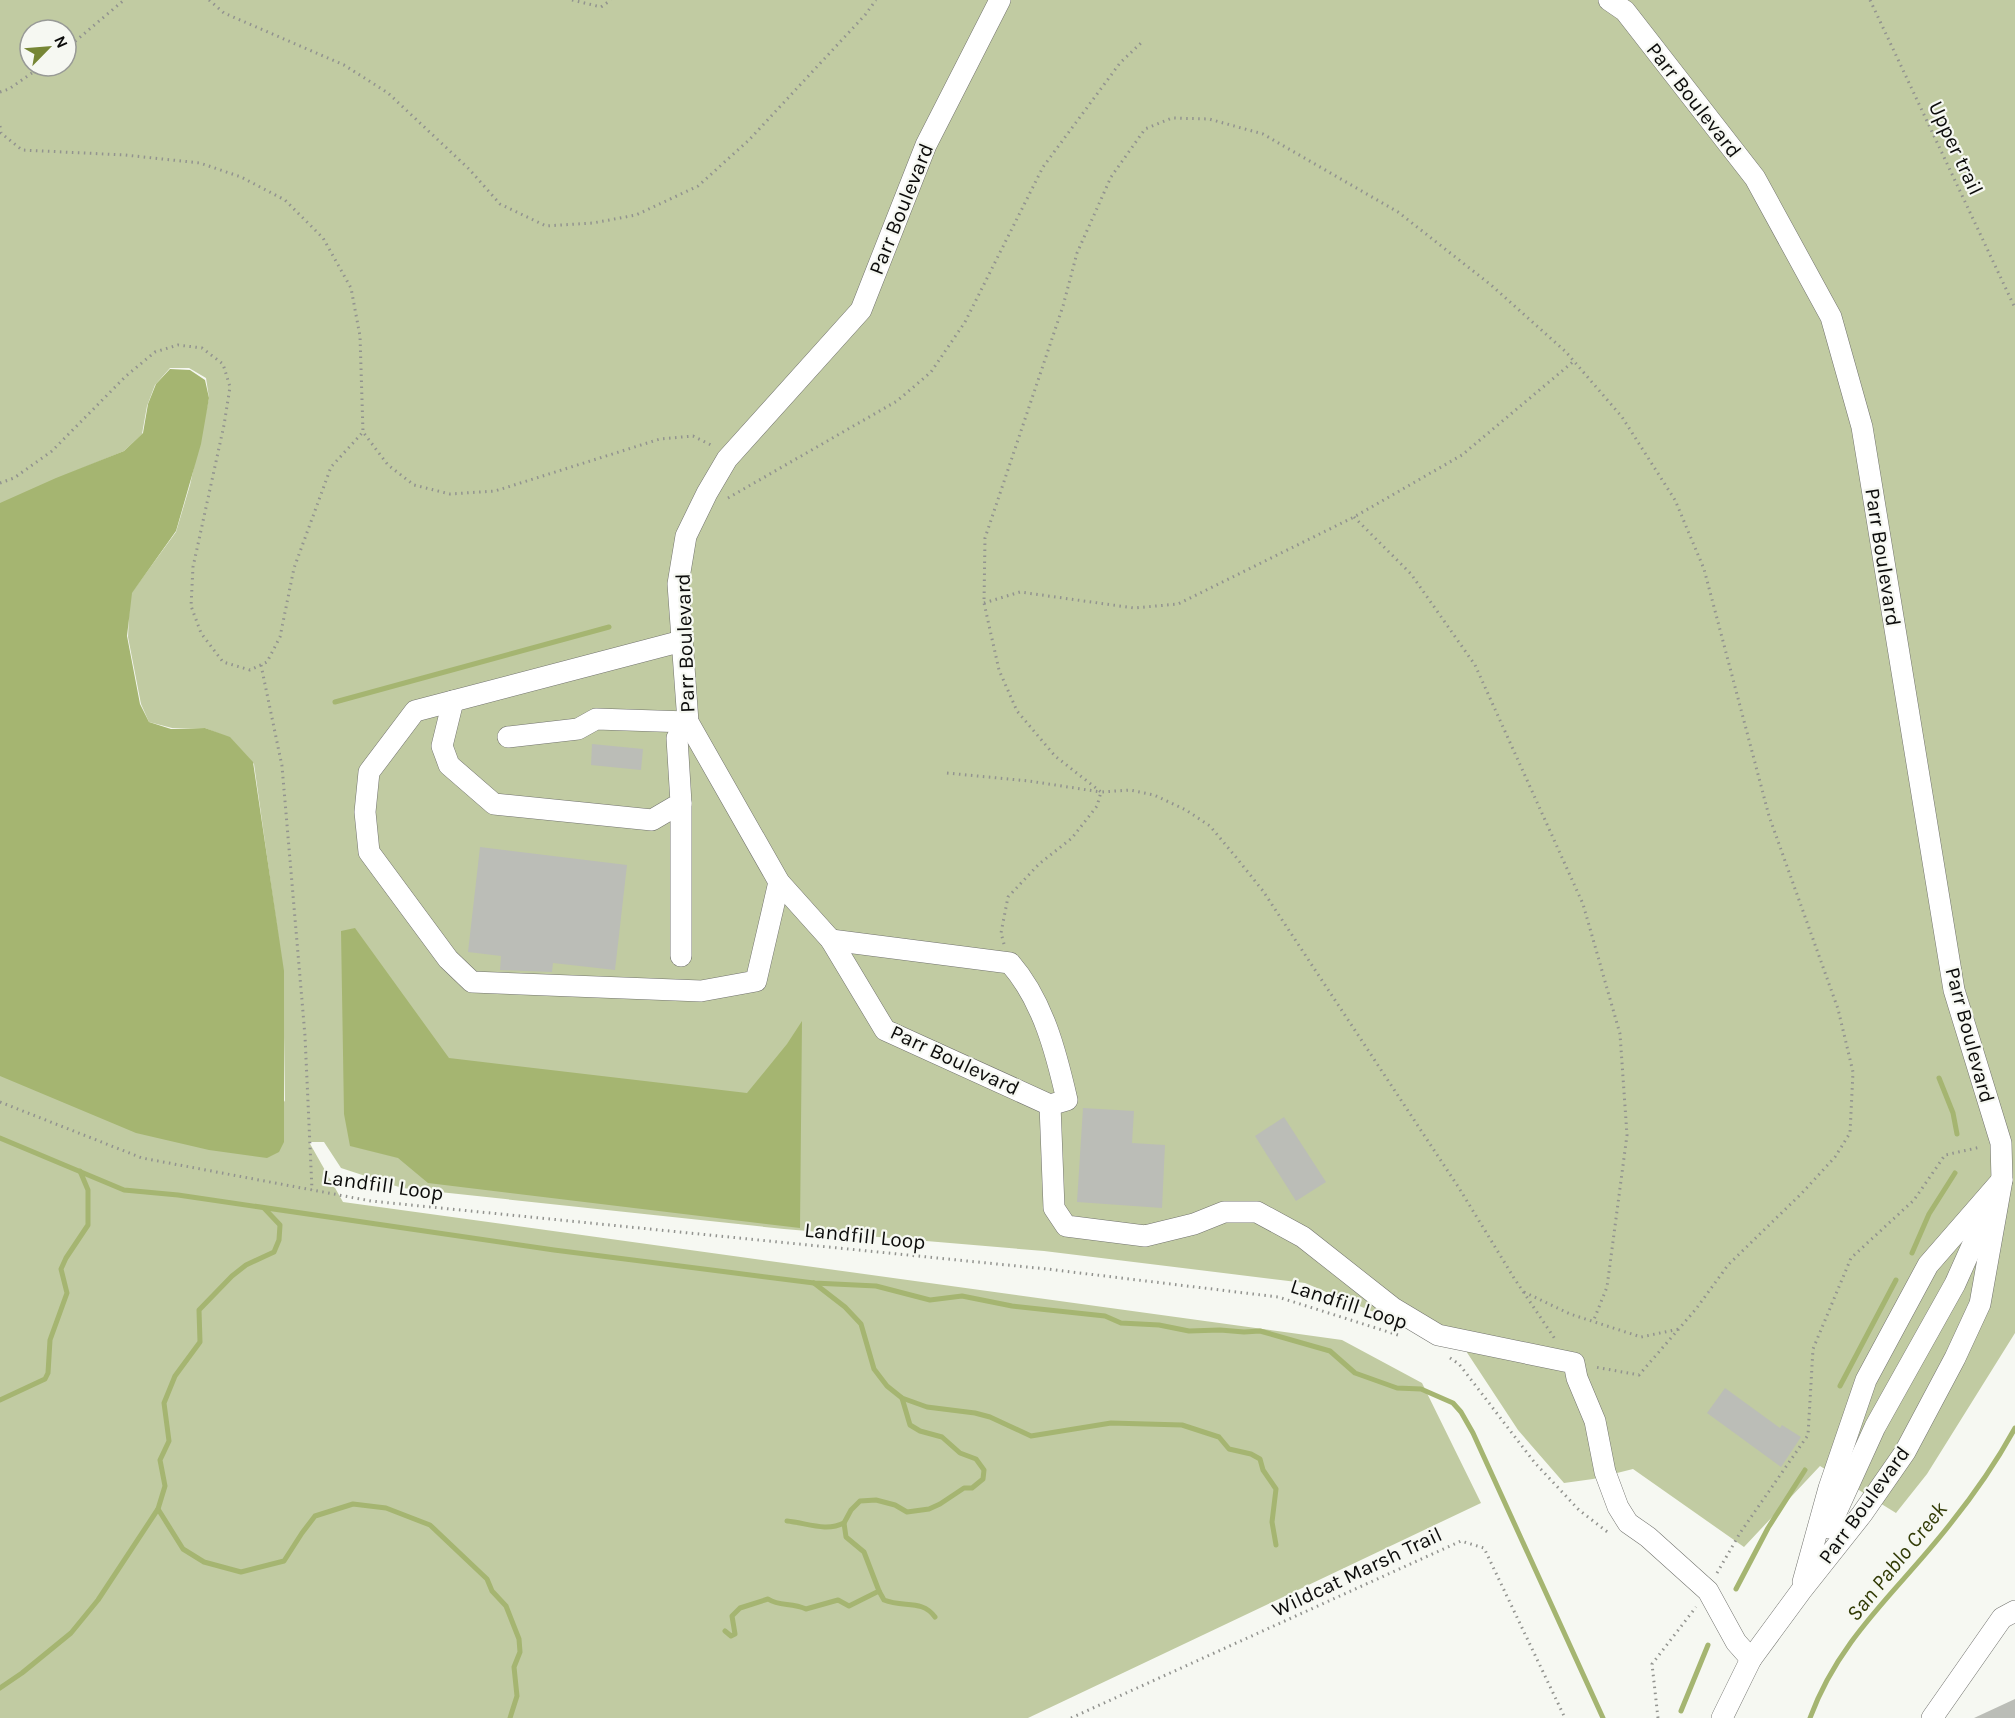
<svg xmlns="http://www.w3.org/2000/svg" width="2015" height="1718" font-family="Karla,sans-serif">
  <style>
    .green { fill: #c1cba2; fill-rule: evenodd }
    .water { fill: #a5b571 }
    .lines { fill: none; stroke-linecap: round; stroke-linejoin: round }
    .stream { stroke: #a5b571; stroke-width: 5 }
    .building { fill: #bbbdb7 }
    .minor-casing { stroke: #72736e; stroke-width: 22 }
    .path { stroke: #92938f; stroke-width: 3; stroke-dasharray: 1.5 4.5; stroke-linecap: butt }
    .minor { stroke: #fff; stroke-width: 21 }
    .labels { text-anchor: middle; stroke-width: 4.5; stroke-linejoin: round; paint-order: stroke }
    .street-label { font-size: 21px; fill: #0c0c0b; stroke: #f6f8f2 }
    .water-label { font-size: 22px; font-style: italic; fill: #333c07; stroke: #f6f8f2 }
  </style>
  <rect width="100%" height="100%" fill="#f6f8f2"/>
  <path class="green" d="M0 0H2015V1333L1927 1474 1896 1513 1820 1466 1744 1547 1633 1469 1593 1479 1564 1483 1518 1430 1466 1351 1305 1283 1044 1251 784 1229 402 1188 341 1168 324 1142H309L343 1202 1342 1340 1422 1383 1481 1503 1028 1718H0V635L285 1102 283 970 254 764 230 738 205 728H172L149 722 141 704 128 637 130 595 176 532 190 485 209 398 206 378 189 368H170L155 385 147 406 142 434 124 451 56 479 0 505ZM30 30H66V66H30Z"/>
  <g class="water">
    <polygon points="170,369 190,370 205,380 209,398 201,444 176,531 132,593 127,636 140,704 149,722 171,729 205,728 230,737 253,762 284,971 284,1142 279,1152 267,1158 209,1150 136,1133 0,1076 0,503 56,478 124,451 143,433 148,404 156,384"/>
    <polygon points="355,928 449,1058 747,1093 787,1044 802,1021 800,1228 428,1183 398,1158 350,1146 344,1114 341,931"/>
  </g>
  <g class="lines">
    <g class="stream">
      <polyline points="335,702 609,627"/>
      <polyline points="1939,1078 1953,1113 1957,1134"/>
      <polyline points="0,1138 124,1190 178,1195 554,1250 814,1283 876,1286 930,1300 962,1296 1012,1306 1105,1316 1121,1323 1159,1325 1189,1331 1220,1330 1244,1332 1260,1331 1330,1351 1355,1373 1397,1388 1421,1389 1453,1403 1461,1412 1473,1433 1603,1718"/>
      <polyline points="1912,1253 1929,1214 1955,1173"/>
      <polyline points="814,1283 845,1307 861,1324 874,1369 887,1386 902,1398 927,1407 975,1413 990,1417 1031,1436 1111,1423 1182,1425 1219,1437 1229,1449 1251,1454 1260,1459 1263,1470 1276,1489 1272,1522 1276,1545"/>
      <polyline points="1840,1386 1896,1280"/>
      <polyline points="0,1400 45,1379 48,1373 50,1340 67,1293 61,1269 66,1258 88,1225 88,1190 80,1171"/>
      <polyline points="158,1509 183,1549 204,1562 241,1572 284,1561 302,1533 315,1516 353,1504 386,1508 430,1525 487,1579 492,1591 506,1606 519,1639 520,1652 514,1667 517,1696 510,1718"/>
      <path d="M787 1521C807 1523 826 1532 844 1523"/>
      <polyline points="1736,1589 1768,1528 1805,1470"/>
      <path d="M879 1591 884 1600C904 1608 922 1599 935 1617"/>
      <path d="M725 1631 731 1636 735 1634 732 1616 740 1608 768 1599C780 1607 791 1602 806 1609L838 1600 849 1606 879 1591 864 1552 846 1537 844 1523 851 1510 860 1501 876 1500 895 1505 907 1512 929 1509 940 1504 964 1488H972L983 1479 984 1470 976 1459 960 1453 942 1437 920 1431 910 1425 902 1398"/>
      <polyline points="0,1688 22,1673 71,1633 98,1600 158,1509 165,1486 160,1460 169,1441 164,1403 175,1376 200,1342 199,1310 232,1276 246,1265 274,1252 279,1240 280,1225 264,1208"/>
      <polyline points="1681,1711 1708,1645"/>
      <path d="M1810 1718C1840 1636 1900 1589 1951 1523 1975 1493 1997 1461 2015 1428"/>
    </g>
  </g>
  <g class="building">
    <polygon points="592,744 643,749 641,770 591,765"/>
    <polygon points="480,847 627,865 615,970 553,963 552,972 500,970 501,956 468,952"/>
    <polygon points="1083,1108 1134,1111 1132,1143 1165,1145 1162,1208 1077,1202"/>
    <polygon points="1284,1117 1326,1182 1296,1201 1255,1136"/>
    <polygon points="1725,1388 1780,1428 1782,1425 1801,1437 1781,1467 1707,1413"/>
    <polygon points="2015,1699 2015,1718 1974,1718"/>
  </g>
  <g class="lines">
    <g class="minor-casing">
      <g id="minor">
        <polyline points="1000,0 926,145 861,310 727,459 707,493 686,536 678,584 688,722 779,882 831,940 885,1030 1050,1105"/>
        <polyline points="1609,0 1625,11 1755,178 1831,317 1862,427 1954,990 2001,1143 2002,1180 1980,1304 1955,1358 1905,1452 1862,1514 1801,1591 1751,1659 1722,1718"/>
        <polyline points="682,641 415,711 369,772 365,812 369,852 448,959 472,982 701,991 756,981 779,882"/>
        <polyline points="453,701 442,746 449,765 494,804 652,820 681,803 677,738 688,722"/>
        <polyline points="508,737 578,729 596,719 688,722"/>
        <path d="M831 940 1010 963C1043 1001 1056 1052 1067 1100L1050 1105"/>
        <polyline points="681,956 681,803"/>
        <polyline points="1050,1105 1054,1208 1066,1226 1145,1236 1194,1224 1224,1212 1257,1212 1303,1237 1393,1308 1438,1335 1574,1363 1577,1378 1595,1421 1605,1472 1618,1507 1628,1523 1648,1537 1708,1591 1736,1642 1751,1659"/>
        <polyline points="1829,1528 1875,1427 1955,1284 1989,1208"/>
        <polyline points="1803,1582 1829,1488 1866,1380 1928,1265 2002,1180"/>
        <polyline points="1932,1718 2002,1618 2015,1611"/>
      </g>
    </g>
    <g class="path">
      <polyline points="209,0 224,13 344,65 388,93 469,169 500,204 546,226 593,223 636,215 698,186 749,140 865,15 876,0"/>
      <polyline points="572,0 601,7 611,0"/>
      <polyline points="1870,0 2015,308"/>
      <polyline points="66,49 124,0"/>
      <polyline points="0,92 9,89 42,66"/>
      <polyline points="0,126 1,133 22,150 125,155 200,163 241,177 285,200 323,238 351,288 360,336 363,432 388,465 414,485 450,494 495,491 660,439 693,436 713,446"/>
      <polyline points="0,483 14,478 52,451 126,376 155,352 178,345 202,348 223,364 230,387 224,425 193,567 191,606 201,633 223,662 250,670 267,662 280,637 294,568 331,467 363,432"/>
      <polyline points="728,498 897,401 931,372 965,322 1043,167 1120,63 1143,41"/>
      <polyline points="1354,517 1411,574 1475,665 1583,904 1620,1034 1627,1135 1607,1287 1593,1322"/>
      <polyline points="984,603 1020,592 1134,608 1178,604 1354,517 1462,455 1574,361"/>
      <polyline points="261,665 282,766 305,1036 312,1190"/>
      <polyline points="947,773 1029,781 1101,792 1055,756 1017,711 999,670 984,603 985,538 1063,306 1077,253 1111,177 1145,129 1172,118 1209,119 1263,134 1398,212 1491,285 1566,352 1622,417 1675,500 1704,569 1769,816 1838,1009 1853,1072 1850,1133 1835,1157 1802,1193 1728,1265 1696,1309 1639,1375 1595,1367"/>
      <polyline points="1004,944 1001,933 1008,897 1039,864 1072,838 1097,806 1101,792 1130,790 1154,795 1186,810 1210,826 1235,856 1263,891 1459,1188 1514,1278 1555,1339"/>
      <polyline points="0,1102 142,1158 371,1201 1047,1269 1278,1297 1398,1335"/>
      <polyline points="1524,1292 1570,1314 1641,1337 1679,1329"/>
      <polyline points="1450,1358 1459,1364 1535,1463 1579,1510 1610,1534"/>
      <polyline points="1717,1573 1740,1533 1808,1435 1813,1349 1851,1258 1914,1200 1945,1155 1981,1147"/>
      <polyline points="1071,1718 1461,1541 1484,1548 1565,1718"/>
      <polyline points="1658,1718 1652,1664 1696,1607"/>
    </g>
    <use href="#minor" class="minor"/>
  </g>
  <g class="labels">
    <g class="street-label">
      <text transform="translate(1694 100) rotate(52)" y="7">Parr Boulevard</text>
      <text transform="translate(1956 148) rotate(65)" y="7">Upper trail</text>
      <text transform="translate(901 209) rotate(-68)" y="7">Parr Boulevard</text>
      <text transform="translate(1883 557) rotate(81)" y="7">Parr Boulevard</text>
      <text transform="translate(685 643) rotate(-92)" y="7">Parr Boulevard</text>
      <text transform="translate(1970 1035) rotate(75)" y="7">Parr Boulevard</text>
      <text transform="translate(955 1060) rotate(25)" y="7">Parr Boulevard</text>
      <text transform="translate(383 1185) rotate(8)" y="7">Landfill Loop</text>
      <text transform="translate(865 1236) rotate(6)" y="7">Landfill Loop</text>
      <text transform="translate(1349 1304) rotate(18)" y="7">Landfill Loop</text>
      <text transform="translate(1864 1505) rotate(-54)" y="7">Parr Boulevard</text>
      <text transform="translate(1357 1572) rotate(-25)" y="7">Wildcat Marsh Trail</text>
    </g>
    <g class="water-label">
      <text transform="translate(1896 1561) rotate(-51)" y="8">San Pablo Creek</text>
    </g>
  </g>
  <g transform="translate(48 48) rotate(65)"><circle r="28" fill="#f6f8f2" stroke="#989a96" stroke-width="1.5"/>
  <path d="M0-4.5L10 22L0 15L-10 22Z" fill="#768635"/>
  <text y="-9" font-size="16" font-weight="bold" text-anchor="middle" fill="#0c0c0b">N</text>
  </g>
</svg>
